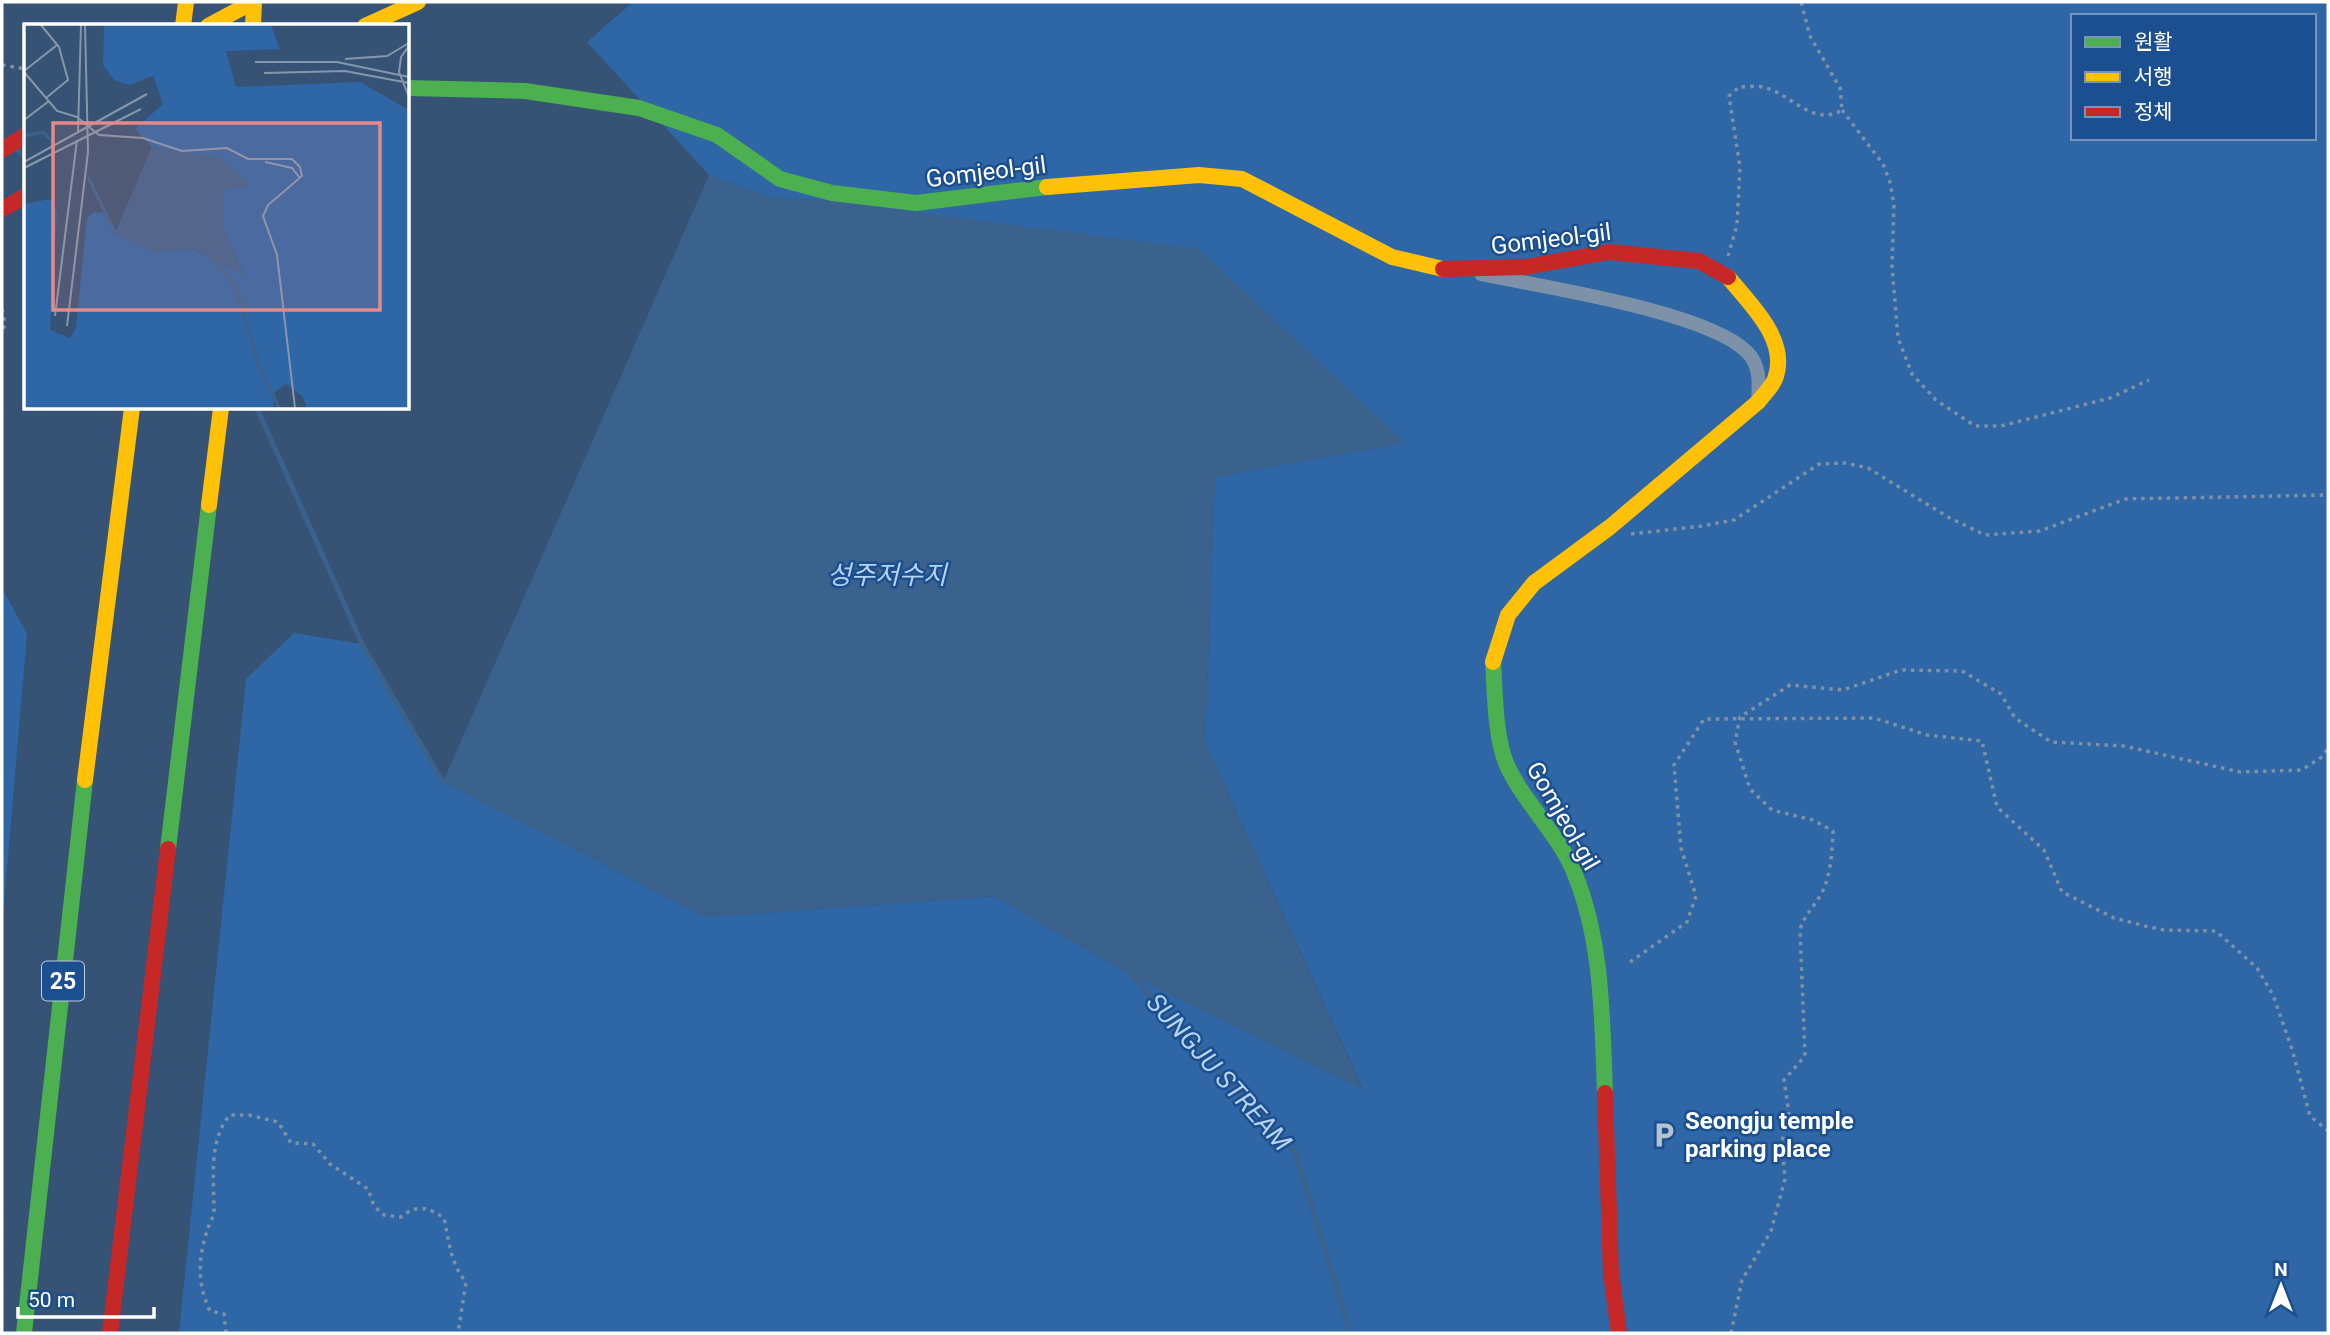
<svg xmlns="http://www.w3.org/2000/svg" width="2330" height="1335" font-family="Roboto,'Noto Sans KR',sans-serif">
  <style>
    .green { fill: #2f66a5; fill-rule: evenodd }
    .water { fill: #3b618d }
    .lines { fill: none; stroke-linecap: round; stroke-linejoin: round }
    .stream { stroke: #3b618d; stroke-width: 5 }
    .path { stroke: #7d92a8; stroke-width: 3.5; stroke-dasharray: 3.5 5; stroke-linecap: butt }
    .street { stroke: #7d92a8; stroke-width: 14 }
    .fast { stroke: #4caf50; stroke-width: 16 }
    .slow { stroke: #ffc107; stroke-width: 16 }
    .jam { stroke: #c62828; stroke-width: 16 }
    .slow-bridge { stroke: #ffc107; stroke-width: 16 }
    .labels { text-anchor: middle; stroke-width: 5; stroke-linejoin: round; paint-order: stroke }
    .shield { fill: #1b4f8f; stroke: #bbcadd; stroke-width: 2 }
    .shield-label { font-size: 23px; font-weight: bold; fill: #fff }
    .street-label { font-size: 24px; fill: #fff; stroke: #1b4f8f }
    .poi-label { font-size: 24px; font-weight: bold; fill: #fff; stroke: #1b4f8f; text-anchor: start }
    .water-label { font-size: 26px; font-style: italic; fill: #b5d3f5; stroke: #1b4f8f }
    .inset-river { fill: none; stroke: #3b618d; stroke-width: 3.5 }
    .inset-road { fill: none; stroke: #8697ac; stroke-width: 2 }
    .view { fill: #e88989; fill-opacity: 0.15; stroke: #e88989; stroke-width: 3.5 }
    .inset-edge { fill: none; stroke: #fff; stroke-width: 3.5 }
  </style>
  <rect width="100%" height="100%" fill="#365274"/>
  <g class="green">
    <path d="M633 2H2328V1333H179L246 679 294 633 362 644 443 782 706 917 994 896 1131 975 1363 1089 1205 743 1215 477 1404 443 831 201 769 197 709 175 587 42ZM2073 16H2314V138H2073Z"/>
    <polygon points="2,588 27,634 2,928"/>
  </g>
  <polygon class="water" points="709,175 769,197 831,201 1199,249 1405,443 1215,477 1205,743 1363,1090 1131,975 994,896 706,917 443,782"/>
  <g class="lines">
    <g class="stream">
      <polyline points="16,149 26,158"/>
      <polyline points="257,408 362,644 443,782"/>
      <polyline points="1131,975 1295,1152 1350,1333"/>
    </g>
    <g class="path">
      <polyline points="2,65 26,69"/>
      <polyline points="1842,110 1883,164 1890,182 1894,205 1892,266 1898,338 1912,374 1936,400 1975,426 2001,426 2110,398 2149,380"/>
      <path d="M1728 256 1737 225 1740 167 1729 96 1739 87C1747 87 1758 85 1766 88 1792 95 1813 127 1842 110L1840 88 1810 36 1801 2"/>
      <polyline points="2,309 5,325 2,331"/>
      <polyline points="1631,534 1702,526 1734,520 1819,464 1845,463 1868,468 1948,517 1985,535 2040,531 2125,499 2328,495"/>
      <polyline points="1630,962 1687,922 1696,896 1681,848 1674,765 1704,719 1874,718 1927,735 1982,741 1997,807 2044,850 2062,892 2114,918 2145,926 2164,930 2216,931 2257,968 2273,995 2292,1049 2310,1116 2328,1131"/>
      <path d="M226 1333 224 1314 210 1311C197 1284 198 1259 207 1231 209 1224 214 1217 214 1210 214 1180 208 1140 230 1115H249L278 1122 291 1143 313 1144 330 1164 368 1189 374 1206 384 1215 401 1217C417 1204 428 1207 444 1218 449 1241 450 1263 466 1282L458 1333"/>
      <path d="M1731 1333 1742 1280 1771 1231 1785 1179 1782 1141 1789 1114 1784 1080 1805 1056 1800 929C1805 915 1812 909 1820 896 1831 878 1832 852 1833 831L1813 820 1772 810 1750 789 1735 742 1740 717 1790 685 1843 690 1901 670 1962 671 2001 694 2015 718 2051 742 2124 746 2240 772 2302 770 2323 756 2328 748"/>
    </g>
    <path class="street" d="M1481 274C1541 287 1706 311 1747 352 1761 366 1759 384 1758 402"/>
    <g class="fast">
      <polyline points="408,88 525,91 639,108 717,135 780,179 832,193 916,203 1047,187"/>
      <path d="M1493 662C1495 692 1495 736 1506 763 1523 802 1558 833 1574 872 1603 942 1602 1019 1605 1093"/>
      <polyline points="168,849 209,505"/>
      <polyline points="24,1333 85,780"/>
    </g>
    <g class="slow">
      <polyline points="183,26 186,2"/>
      <polyline points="253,26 254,2"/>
      <polyline points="365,26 418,2"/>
      <polyline points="1047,187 1199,175 1242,179 1392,257 1443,269"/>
      <polyline points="209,505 221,408"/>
      <path d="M1493 662 1508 615 1534 583 1610 527 1758 402C1763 395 1772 387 1775 379 1790 340 1749 303 1728 277"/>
      <polyline points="85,780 132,408"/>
    </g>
    <g class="jam">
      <polyline points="2,150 26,135"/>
      <polyline points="2,209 26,196"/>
      <polyline points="1443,269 1526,267 1609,252 1699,261 1728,277"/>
      <polyline points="1605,1093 1611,1273 1619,1333"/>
      <polyline points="110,1333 168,849"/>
    </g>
    <polyline class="slow-bridge" points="208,26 253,2"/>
  </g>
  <defs>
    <g id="parking-bare" transform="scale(2.1)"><path d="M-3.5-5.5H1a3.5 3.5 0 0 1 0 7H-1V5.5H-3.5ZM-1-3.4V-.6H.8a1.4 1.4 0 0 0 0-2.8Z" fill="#b9c2ce" stroke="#1b4f8f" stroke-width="2.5" paint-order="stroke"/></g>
  </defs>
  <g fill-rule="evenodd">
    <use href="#parking-bare" x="1664" y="1135"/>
  </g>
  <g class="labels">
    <rect class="shield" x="42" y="961.5" width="42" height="39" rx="5"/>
    <g class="shield-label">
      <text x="63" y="989">25</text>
    </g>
    <g class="street-label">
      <text transform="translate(986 172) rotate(-7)" y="8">Gomjeol-gil</text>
      <text transform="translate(1551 239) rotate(-7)" y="8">Gomjeol-gil</text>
      <text transform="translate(1563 816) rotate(60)" y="8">Gomjeol-gil</text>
    </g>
    <g class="poi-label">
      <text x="1685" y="1129">Seongju temple<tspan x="1685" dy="28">parking place</tspan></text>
    </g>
    <g class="water-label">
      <text x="887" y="584">성주저수지</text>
      <text transform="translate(1219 1072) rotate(48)" y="9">SUNGJU STREAM</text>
    </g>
  </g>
  <g transform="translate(24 24)">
    <rect width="385" height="385" fill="#365274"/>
    <path d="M80 1H247L256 25 202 27 212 63 336 58 385 86V384H283L278 372 262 360 251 368 249 384H0V180L26 175 33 188 26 306 46 314 52 304 63 194 70 188 80 189 91 209 128 227 168 225 220 251 198 203 199 166 225 161 128 123 111 105 139 80 129 52 105 61 90 56 79 41Z" fill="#2f66a5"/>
    <path d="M128 123 197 134 226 161 199 166 198 203 220 252 169 225 128 228 91 209Z" fill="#3b618d"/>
    <path class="inset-river" d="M0 112 19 108 29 118M64 153 91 209M188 236 211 261 235 343 255 384"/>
    <path class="inset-road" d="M17 1 35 23 44 56 22 74M385 22 377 33 375 48 385 73M321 35 363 32 385 19M231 38H313L385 53M0 47 33 21M0 48 33 87 53 93 75 111 119 114 158 127 203 124 224 135H268L276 143 278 152 244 181 239 192 253 231 271 384M240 49 321 47 385 59M0 96 25 77M54 107 57 1M0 138 123 70M241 138 268 144 276 154M0 144 117 85M31 292 53 116M43 302 64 128 61 1"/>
    <path class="view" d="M29 99H356V286H29Z"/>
    <rect width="385" height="385" class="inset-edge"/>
  </g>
  <rect width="2330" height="1335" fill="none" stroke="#ffffff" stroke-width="7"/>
  <rect x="2071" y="14" width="245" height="126" fill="#1b4f8f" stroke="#7695bc" stroke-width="2"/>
  <rect x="2085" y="37" width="35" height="10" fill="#4caf50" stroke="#7695bc" stroke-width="2"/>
  <text x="2134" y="49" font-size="21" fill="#ffffff">원활</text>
  <rect x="2085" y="72" width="35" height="10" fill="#ffc107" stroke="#7695bc" stroke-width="2"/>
  <text x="2134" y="84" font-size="21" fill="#ffffff">서행</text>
  <rect x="2085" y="107" width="35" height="10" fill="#c62828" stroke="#7695bc" stroke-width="2"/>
  <text x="2134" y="119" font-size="21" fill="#ffffff">정체</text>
  <g transform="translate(2281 1286)" stroke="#1b4f8f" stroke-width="5" paint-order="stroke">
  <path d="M0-5L12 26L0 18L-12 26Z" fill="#ffffff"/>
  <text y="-10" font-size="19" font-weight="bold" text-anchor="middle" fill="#ffffff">N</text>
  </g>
  <path d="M18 1307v10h136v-10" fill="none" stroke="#ffffff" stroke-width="3.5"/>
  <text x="28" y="1307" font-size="21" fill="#ffffff" stroke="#1b4f8f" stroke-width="5" paint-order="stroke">50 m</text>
</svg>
